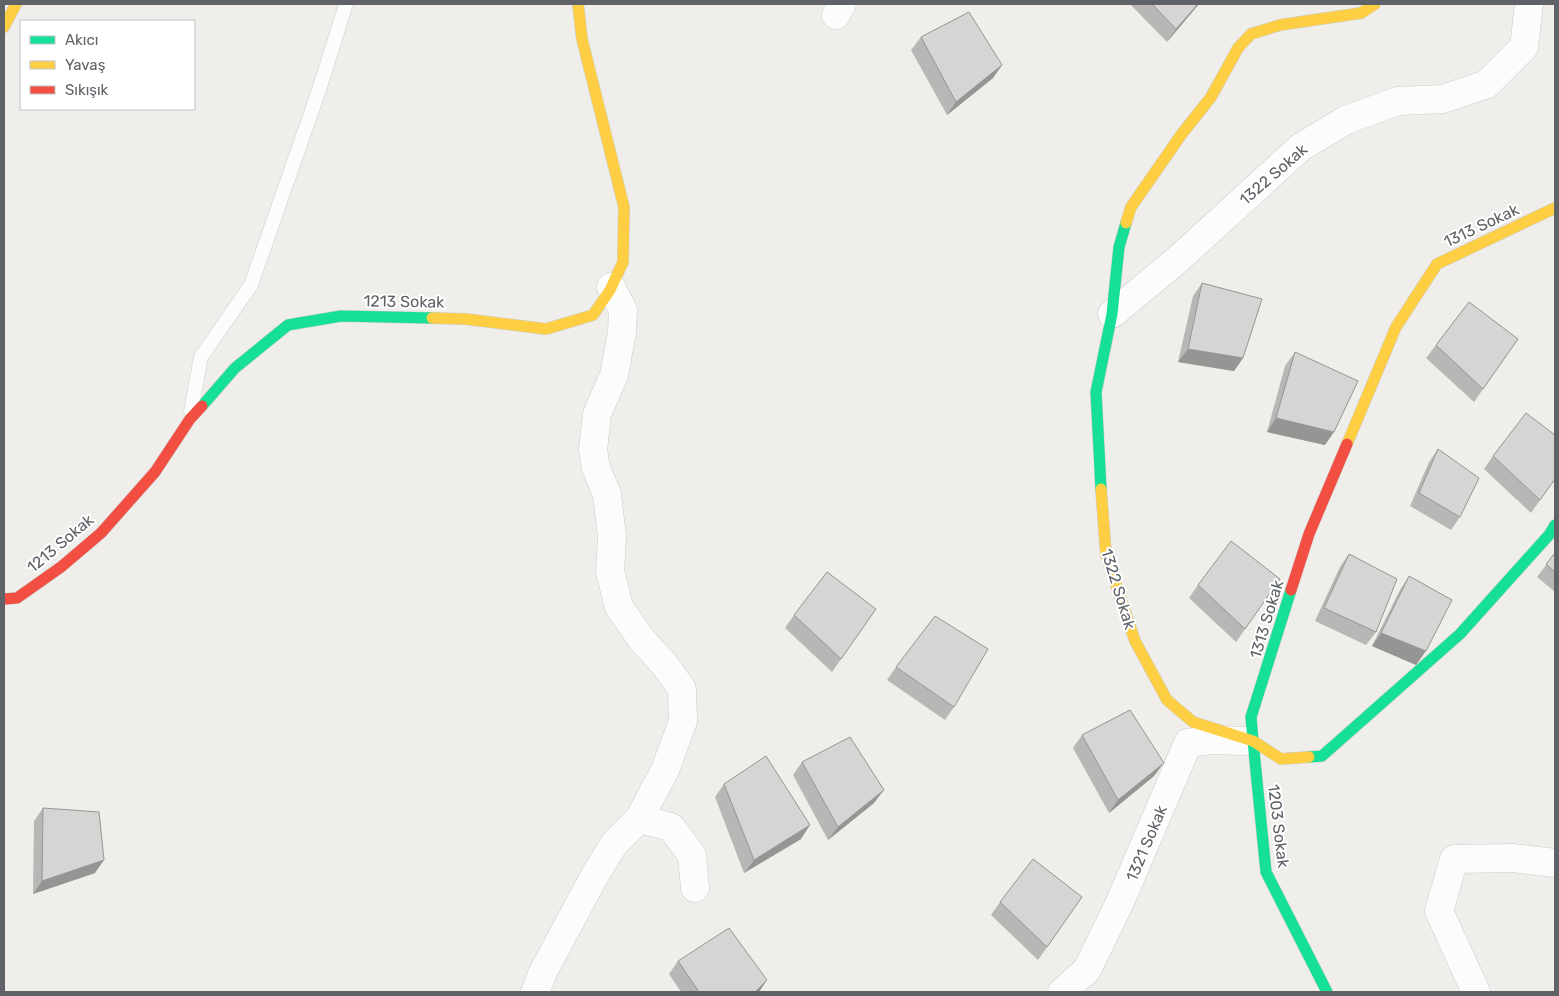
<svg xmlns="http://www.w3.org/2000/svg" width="1559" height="996" font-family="Rubik,sans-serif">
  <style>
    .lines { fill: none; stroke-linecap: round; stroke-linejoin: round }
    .lane-casing { stroke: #cbcccc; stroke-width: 15 }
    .street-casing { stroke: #cbcccc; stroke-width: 29 }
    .fast-casing { stroke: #cacacb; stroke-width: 12 }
    .slow-casing { stroke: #cacacb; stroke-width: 12 }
    .jam-casing { stroke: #cacacb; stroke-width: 12 }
    .lane { stroke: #fdfcfc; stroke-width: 14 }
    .street { stroke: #fdfcfc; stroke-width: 28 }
    .fast { stroke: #16e098; stroke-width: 11 }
    .slow { stroke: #ffcf43; stroke-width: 11 }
    .jam { stroke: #f24e42; stroke-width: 11 }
    .wall { fill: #b8b7b5 }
    .shaded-wall { fill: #969594 }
    .building { fill: #d6d5d3; stroke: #969594 }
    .labels { text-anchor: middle; stroke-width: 4; stroke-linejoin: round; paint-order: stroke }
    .street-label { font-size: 16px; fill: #5f6368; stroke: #fff }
  </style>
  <rect width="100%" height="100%" fill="#efeeea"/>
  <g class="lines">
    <g class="lane-casing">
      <polyline id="lane" points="191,411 201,357 251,285 319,90 346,4"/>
    </g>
    <g class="street-casing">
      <g id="street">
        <polyline points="836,15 842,4"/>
        <polyline points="611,287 623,310 622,332 614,375 597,414 593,450 596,468 607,494 612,537 610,571 619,607 642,640 664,664 682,689 683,721 665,770 639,819"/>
        <polyline points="1112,314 1176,261 1301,147 1346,120 1398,101 1443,99 1487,84 1524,47 1529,4"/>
        <polyline points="535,992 543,972 595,875 614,844 639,819 671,827 692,855 695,888"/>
        <polyline points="1062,992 1087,970 1120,902 1188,743 1211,740 1244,741"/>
        <polyline points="1476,992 1439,911 1454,859 1513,858 1555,863"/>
      </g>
    </g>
    <g class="fast-casing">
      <g id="fast">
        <polyline points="202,406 235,368 288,325 341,316 432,318"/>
        <polyline points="1101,489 1096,392 1112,314 1119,247 1126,223"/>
        <polyline points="1291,590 1251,717 1253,741 1266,872 1327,992"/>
        <polyline points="1309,757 1322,756 1460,634 1549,535 1555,525"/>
      </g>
    </g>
    <g class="slow-casing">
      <g id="slow">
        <polyline points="4,27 16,4"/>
        <polyline points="1126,223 1131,207 1181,135 1211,97 1238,48 1251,34 1280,25 1361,13 1375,4"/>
        <polyline points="432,318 465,319 546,329 593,315 610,290 623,262 624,207 582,39 578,4"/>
        <polyline points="1347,444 1396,327 1437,264 1555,208"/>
        <polyline points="1101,489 1106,555 1135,641 1167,700 1193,722 1253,741 1281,759 1309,757"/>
      </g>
    </g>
    <g class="jam-casing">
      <g id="jam">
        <polyline points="1291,590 1309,534 1347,444"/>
        <polyline points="4,599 17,598 61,567 101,533 155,472 190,419 202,406"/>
      </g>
    </g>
    <use href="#lane" class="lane"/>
    <use href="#street" class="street"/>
    <use href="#fast" class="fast"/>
    <use href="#slow" class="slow"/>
    <use href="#jam" class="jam"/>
  </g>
  <g class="wall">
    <polygon points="1130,4 1199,4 1167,42"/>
    <polygon points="921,37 1002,65 993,78 947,115 911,50"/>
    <polygon points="1202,283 1243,358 1234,371 1178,362 1193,296"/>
    <polygon points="1518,339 1474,402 1426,358 1436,345"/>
    <polygon points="1295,352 1325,445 1267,432 1285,366"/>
    <polygon points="1438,449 1460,517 1451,530 1410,506 1429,462"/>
    <polygon points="1493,456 1555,479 1531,513 1484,469"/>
    <polygon points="1555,553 1555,592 1537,577"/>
    <polygon points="1349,554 1376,632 1366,645 1315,621 1340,567"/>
    <polygon points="1409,576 1416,665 1372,646 1400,590"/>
    <polygon points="1280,579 1236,642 1189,598 1198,585"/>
    <polygon points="876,609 832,672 785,628 794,615"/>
    <polygon points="896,667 954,707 945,720 887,680"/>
    <polygon points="1082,735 1154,776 1109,813 1073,748"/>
    <polygon points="802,762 874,803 828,840 793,775"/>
    <polygon points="724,784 801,839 744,873 715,797"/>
    <polygon points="43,808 95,873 33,894 34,821"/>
    <polygon points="1082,897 1038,960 991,915 1000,902"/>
    <polygon points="678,961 759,992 681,992 669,974"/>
  </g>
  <g class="shaded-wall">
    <polygon points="1198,4 1199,4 1167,42 1176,29"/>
    <polygon points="1002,65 993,78 947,115 956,102"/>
    <polygon points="1188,349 1243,358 1234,371 1178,362"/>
    <polygon points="1276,418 1334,432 1325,445 1267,432"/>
    <polygon points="1381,633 1426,651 1416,665 1372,646"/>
    <polygon points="1164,763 1154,776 1109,813 1118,800"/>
    <polygon points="884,790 874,803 828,840 838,827"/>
    <polygon points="810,825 801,839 744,873 754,860"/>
    <polygon points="104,860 95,873 33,894 42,881"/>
    <polygon points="767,980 759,992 755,992"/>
  </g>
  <g class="building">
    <polygon points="1152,4 1198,4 1176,29"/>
    <polygon points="969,12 1002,65 956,102 921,37"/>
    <polygon points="1202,283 1262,299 1243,358 1188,349"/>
    <polygon points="1469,302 1518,339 1483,389 1436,345"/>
    <polygon points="1295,352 1358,381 1334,432 1276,418"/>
    <polygon points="1526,413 1555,435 1555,479 1540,500 1493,456"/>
    <polygon points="1438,449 1479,478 1460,517 1419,493"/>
    <polygon points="1231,541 1280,579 1245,629 1198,585"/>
    <polygon points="1555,553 1555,572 1546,564"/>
    <polygon points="1349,554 1397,579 1376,632 1324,608"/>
    <polygon points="827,572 876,609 841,659 794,615"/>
    <polygon points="1409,576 1452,600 1426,651 1381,633"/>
    <polygon points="935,616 988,649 954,707 896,667"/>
    <polygon points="1130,710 1164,763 1118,800 1082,735"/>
    <polygon points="850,737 884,790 838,827 802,762"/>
    <polygon points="766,756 810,825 754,860 724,784"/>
    <polygon points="43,808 99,812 104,860 42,881"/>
    <polygon points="1033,859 1082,897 1047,947 1000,902"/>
    <polygon points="729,928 767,980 755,992 699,992 678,961"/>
  </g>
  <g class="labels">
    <g class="street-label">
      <text transform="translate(1273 174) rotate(-41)" y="6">1322 Sokak</text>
      <text transform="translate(1481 225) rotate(-25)" y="6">1313 Sokak</text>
      <text transform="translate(404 301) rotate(1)" y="6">1213 Sokak</text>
      <text transform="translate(60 543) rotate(-40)" y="6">1213 Sokak</text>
      <text transform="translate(1119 589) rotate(73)" y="6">1322 Sokak</text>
      <text transform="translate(1266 619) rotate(-73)" y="6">1313 Sokak</text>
      <text transform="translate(1279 826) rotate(83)" y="6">1203 Sokak</text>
      <text transform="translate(1146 843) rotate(-67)" y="6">1321 Sokak</text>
    </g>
  </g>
  <rect width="1559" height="996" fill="none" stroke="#5f6368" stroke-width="10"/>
  <rect x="20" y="20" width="175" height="90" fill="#ffffff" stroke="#bfc1c3"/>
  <rect x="30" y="36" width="25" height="8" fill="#16e098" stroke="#bfc1c3"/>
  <text x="65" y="45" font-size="15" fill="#5f6368">Akıcı</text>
  <rect x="30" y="61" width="25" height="8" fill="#ffcf43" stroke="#bfc1c3"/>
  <text x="65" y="70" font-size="15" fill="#5f6368">Yavaş</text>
  <rect x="30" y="86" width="25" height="8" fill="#f24e42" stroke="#bfc1c3"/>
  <text x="65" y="95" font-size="15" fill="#5f6368">Sıkışık</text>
</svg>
